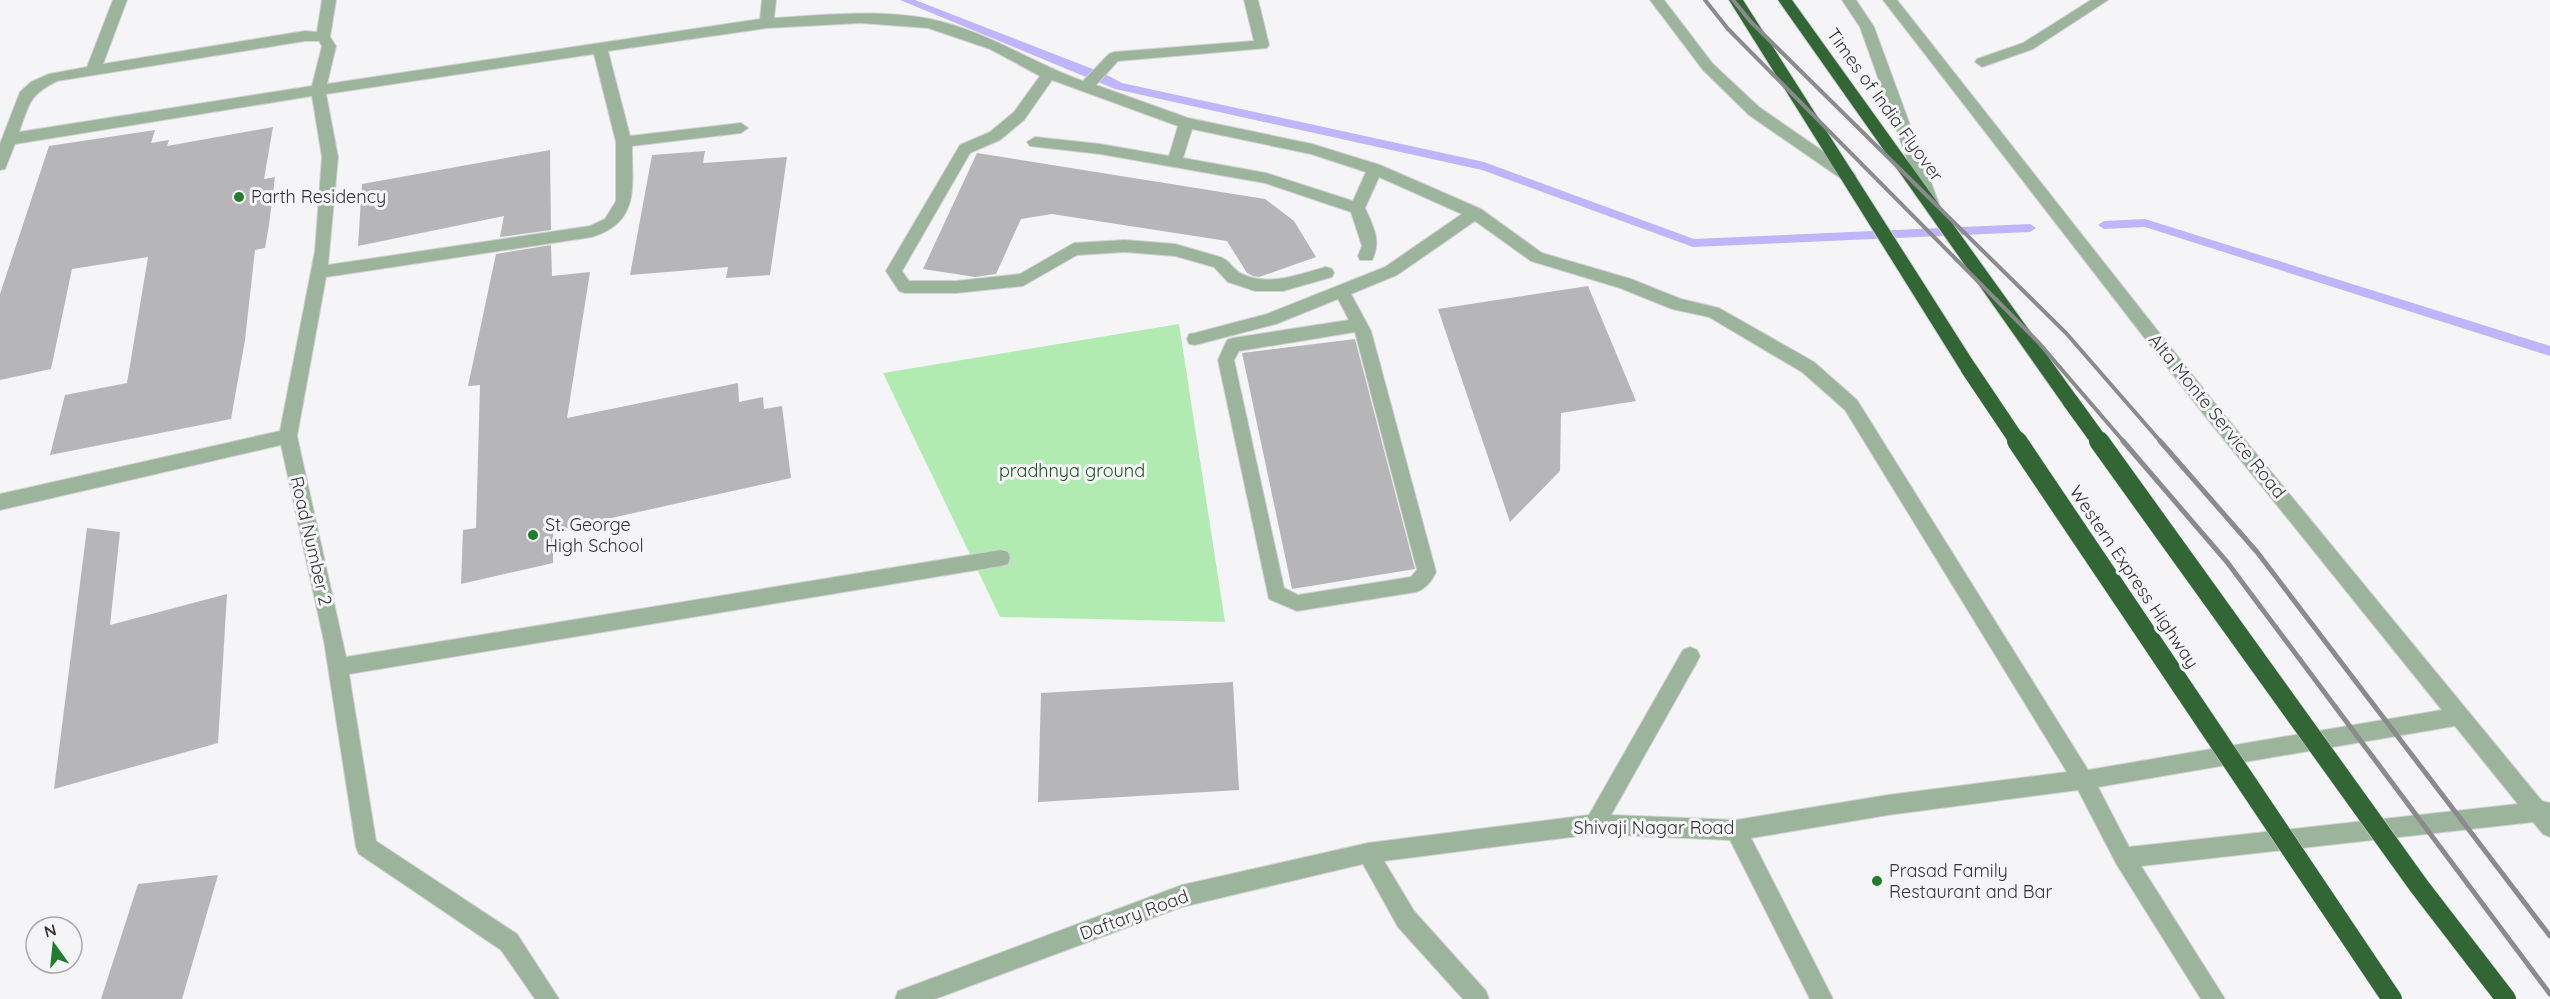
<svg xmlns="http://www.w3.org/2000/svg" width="2550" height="999" font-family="Quicksand,sans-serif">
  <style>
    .green { fill: #b2ebb2 }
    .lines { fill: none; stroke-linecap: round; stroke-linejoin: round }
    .stream { fill: #beb5fb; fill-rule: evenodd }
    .building { fill: #b6b6b9 }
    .minor-casing { stroke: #d2d2d5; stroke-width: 2 }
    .highway-casing { stroke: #d2d2d5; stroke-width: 2 }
    .minor { fill: #9bb49b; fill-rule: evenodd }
    .highway { fill: #326735; fill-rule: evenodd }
    .rail-far1 { stroke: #8b8b8d; stroke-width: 4 }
    .rail { stroke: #8b8b8d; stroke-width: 5 }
    .highway-bridge-far1-casing { stroke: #d2d2d5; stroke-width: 17; stroke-linecap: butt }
    .highway-bridge-casing { stroke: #d2d2d5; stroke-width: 21; stroke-linecap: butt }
    .highway-bridge-far1 { stroke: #326735; stroke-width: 16 }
    .highway-bridge { stroke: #326735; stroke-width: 20 }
    .poi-dot { fill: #217c2c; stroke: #f5f5f8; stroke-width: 2 }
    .labels { text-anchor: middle; stroke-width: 6; stroke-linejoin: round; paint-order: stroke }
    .street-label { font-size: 18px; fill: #343435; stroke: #f5f5f8 }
    .poi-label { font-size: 18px; fill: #343435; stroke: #f5f5f8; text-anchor: start }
    .park-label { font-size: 18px; fill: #1b5520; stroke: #f5f5f8 }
  </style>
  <rect width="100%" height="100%" fill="#f5f5f8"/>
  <polygon class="green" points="1179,324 1225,622 1000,617 883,373"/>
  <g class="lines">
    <g class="stream">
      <polygon points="900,0 915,0 1103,73 1122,83 1484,162 1694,239 2030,224 2036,228 2030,232 1693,247 1482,170 1115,89"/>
      <polygon points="2145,219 2550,346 2550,356 2145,227 2104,229 2098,225 2104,221"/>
    </g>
  </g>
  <g class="building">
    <polygon points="273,127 264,179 275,177 269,225 265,248 255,250 245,340 231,419 50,455 65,395 127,383 148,257 72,269 51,369 0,380 0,294 49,146 155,130 151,143 169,140 167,146"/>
    <polygon points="550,150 551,230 500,237 504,216 358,246 362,184"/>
    <polygon points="705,151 703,163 787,157 770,275 726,278 728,267 630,275 652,155"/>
    <polygon points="977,153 1265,199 1294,221 1316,257 1259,277 1253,276 1247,273 1227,241 1052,214 1021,219 996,274 975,277 923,269"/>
    <polygon points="551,245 552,276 590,272 567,418 738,383 739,402 763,397 764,409 782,406 791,478 553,531 553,563 461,584 463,530 476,528 480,385 468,386 496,254"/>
    <polygon points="1588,286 1636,401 1561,413 1560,471 1510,522 1438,309"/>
    <polygon points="1355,339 1415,569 1292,589 1242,353"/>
    <polygon points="87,528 120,532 110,625 227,594 218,743 54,789"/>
    <polygon points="1233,682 1239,790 1038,802 1041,693"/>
    <polygon points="218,875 182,999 101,999 138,884"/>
  </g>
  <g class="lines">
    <g class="minor-casing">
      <g id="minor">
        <path d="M113 0H127L103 64 305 31 317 32 322 0H336L330 37 336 46 327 84 760 19 762 0H776L774 18C824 15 882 9 930 19 985 30 1032 63 1083 81L1109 54 1114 52 1254 41 1244 0H1258L1269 45 1267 48 1118 61 1096 85 1188 118 1312 144 1380 165 1481 209 1542 253 1631 279 1681 299 1719 308 1814 362 1857 400 2088 770 2442 710 2205 416 1883 0H1897L2217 406 2542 801 2550 803V837L2543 834 2533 822 2141 866 2225 999H2201L2117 865 2078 790 1888 815 1751 838 1833 999H1810L1730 840 1595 834 1384 861 1414 911 1486 991 1489 999H1463L1398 927 1363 864 1182 907 935 999H895L898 991 906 988 1182 885 1368 843 1589 815 1683 650 1690 647 1697 650 1700 656 1697 662 1611 815 1736 820 1888 795 2067 772 1845 410 1802 372 1709 317 1672 309 1620 288 1531 261 1475 221 1397 275 1351 294 1371 331 1436 572C1432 581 1425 589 1416 592L1297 611 1269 599 1218 360 1227 340 1233 338 1349 320 1338 299 1276 324 1195 345 1189 344 1187 339 1189 334 1195 333 1267 314 1385 267 1462 214 1379 177 1365 208C1373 226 1382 241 1372 260H1360L1358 256 1362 246 1351 212 1265 183 1100 154 1030 146 1027 142 1035 137 1100 144 1169 156 1178 126 1052 80 1024 120 1000 140 970 153 902 271 909 281H956L1020 274 1074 243 1125 240 1175 244 1220 257C1230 260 1233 270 1242 274 1268 287 1300 274 1326 267L1332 269 1334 273 1332 277 1283 291H1255L1228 282 1214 267 1175 256 1125 252 1077 255 1023 286 956 293H905L899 291 886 271 960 145 990 132 1014 112 1040 76 990 49 928 28 861 23 767 28 608 51 630 136 741 123 748 128 741 133 632 146C632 188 640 222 592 237L326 277 297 436 346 657 1001 550 1008 552 1010 558 1008 564 1001 566 349 674 376 841 517 934 559 999H535L501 950 359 854 356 847 324 641 281 445 0 510V494L280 431 315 251 322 157 312 96 15 144 5 169 0 170V144L20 92 31 82 49 74 87 67ZM305 41H319L322 46 312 86 19 132C30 103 28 96 57 81ZM594 54 616 142V201L605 219 590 226 328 265 338 157 326 94ZM1192 129 1311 154 1366 172 1353 201 1266 173 1183 158ZM1355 332 1417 570 1411 577 1298 595 1284 588 1234 360 1239 351ZM2455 726 2518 804 2129 847 2098 787Z"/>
        <polygon points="1650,0 1664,0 1713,64 1759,107 1853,172 1856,176 1853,180 1843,180 1749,115 1703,70"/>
        <polygon points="1842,0 1856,0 1874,27 1939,204 1937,208 1925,208 1923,204 1860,27"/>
        <polygon points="2091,0 2108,0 2033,49 1982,67 1975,62 1977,59 2023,43"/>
      </g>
    </g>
    <g class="highway-casing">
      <g id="highway">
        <polygon points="1729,0 1743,0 1975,364 1977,369 1975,374 1969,376 1963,374"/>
        <polygon points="1778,0 1792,0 2077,397 2080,402 2077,407 2071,409 2065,407"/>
      </g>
    </g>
    <use href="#minor" class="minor"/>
    <use href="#highway" class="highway"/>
    <g class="rail-far1">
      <polyline points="1705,0 1728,29 2039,343 2124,442"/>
      <polyline points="1733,0 1751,22 2066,333 2161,442"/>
    </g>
    <g class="rail">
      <polyline points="2123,441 2227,562 2550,994"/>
      <polyline points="2160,441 2257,552 2550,936"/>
    </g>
    <g class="highway-bridge-far1-casing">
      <g id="highway-bridge-far1">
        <polyline points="1969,369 2018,442"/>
        <polyline points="2071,402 2100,442"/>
      </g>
    </g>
    <g class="highway-bridge-casing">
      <g id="highway-bridge">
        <polyline points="2017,441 2392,999"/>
        <polyline points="2099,441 2419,886 2506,999"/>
      </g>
    </g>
    <use href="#highway-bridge-far1" class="highway-bridge-far1"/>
    <use href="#highway-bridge" class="highway-bridge"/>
  </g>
  <g class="poi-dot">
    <circle cx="239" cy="197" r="6"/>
    <circle cx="533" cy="535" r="6"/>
    <circle cx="1877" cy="881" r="6"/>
  </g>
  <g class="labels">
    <g class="street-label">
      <text transform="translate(1885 105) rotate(54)" y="6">Times of India Flyover</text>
      <text transform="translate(2217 416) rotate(51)" y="6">Alta Monte Service Road</text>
      <text transform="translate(311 541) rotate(77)" y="6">Road Number 2</text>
      <text transform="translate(2134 577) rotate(56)" y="6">Western Express Highway</text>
      <text x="1654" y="834">Shivaji Nagar Road</text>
      <text transform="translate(1134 915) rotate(-20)" y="6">Daftary Road</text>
    </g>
    <g class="poi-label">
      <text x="251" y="203">Parth Residency</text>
      <text x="545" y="531">St. George<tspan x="545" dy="21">High School</tspan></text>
      <text x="1889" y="877">Prasad Family<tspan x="1889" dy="21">Restaurant and Bar</tspan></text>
    </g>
    <g class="park-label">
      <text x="1072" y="477">pradhnya ground</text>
    </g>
  </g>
  <g transform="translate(54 945) rotate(345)"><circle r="28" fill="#f5f5f8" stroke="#a8a8aa" stroke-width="1.5"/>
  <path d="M0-4.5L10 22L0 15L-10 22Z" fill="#217c2c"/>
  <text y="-9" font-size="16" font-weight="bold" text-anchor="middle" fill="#343435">N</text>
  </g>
</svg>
